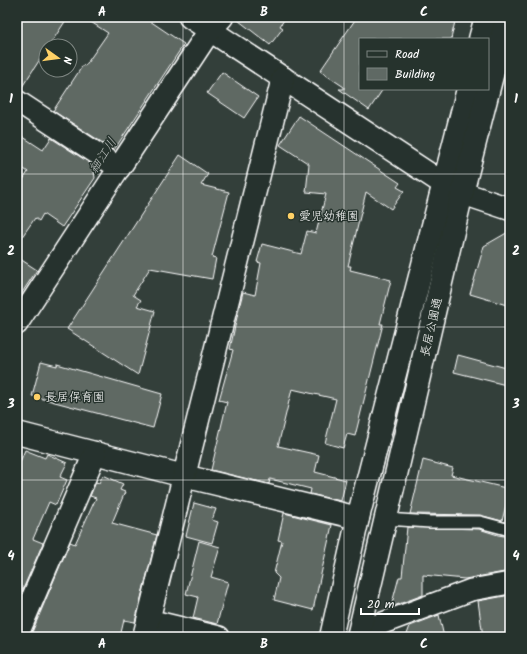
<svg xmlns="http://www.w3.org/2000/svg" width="527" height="654" font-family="Kalam,'Klee One',sans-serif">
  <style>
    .building { fill: #5f6964; stroke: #fff }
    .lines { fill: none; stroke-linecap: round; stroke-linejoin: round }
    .lane-casing { stroke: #fff; stroke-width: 14 }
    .street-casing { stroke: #fff; stroke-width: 24 }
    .secondary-casing { stroke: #fff; stroke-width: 25 }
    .highway-casing { stroke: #fff; stroke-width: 25 }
    .lane { stroke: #26332d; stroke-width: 11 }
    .street { stroke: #26332d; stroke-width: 21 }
    .secondary { stroke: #26332d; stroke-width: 22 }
    .highway { stroke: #26332d; stroke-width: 22 }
    .grid { fill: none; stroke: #fff; stroke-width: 1; stroke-opacity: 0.55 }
    .poi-dot { fill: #ffd166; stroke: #26332d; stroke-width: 1.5 }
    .labels { text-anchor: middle; stroke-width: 3; stroke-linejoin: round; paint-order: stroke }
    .poi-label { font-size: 12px; fill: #fff; stroke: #26332d; text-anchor: start }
    .street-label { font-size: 12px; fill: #fff; stroke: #26332d }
    .water-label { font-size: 13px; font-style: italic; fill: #b9bdbc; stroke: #26332d }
    .neatline { fill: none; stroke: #fff; stroke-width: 1.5 }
    .grid-label { font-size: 13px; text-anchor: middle; font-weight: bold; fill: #fff }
  </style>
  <rect width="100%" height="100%" fill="#333f3a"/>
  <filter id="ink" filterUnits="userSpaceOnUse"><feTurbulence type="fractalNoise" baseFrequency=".025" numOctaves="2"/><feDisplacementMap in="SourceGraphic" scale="8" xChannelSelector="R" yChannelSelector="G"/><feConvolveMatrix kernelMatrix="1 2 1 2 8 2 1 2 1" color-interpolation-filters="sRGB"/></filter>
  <g filter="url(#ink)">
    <g class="building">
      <polygon points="17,17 68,17 49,46 46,46 46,50 20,90 17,89"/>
      <polygon points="83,17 144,17 184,44 114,150 53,111 83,65 85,66 108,33"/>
      <polygon points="234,17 286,17 280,26 283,28 270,45"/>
      <polygon points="357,17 456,17 451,39 360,39 360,89 383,89 369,110 339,89 344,89 344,87 320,71"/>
      <polygon points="222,72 258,97 244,118 207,93"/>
      <polygon points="299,116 400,183 397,187 404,191 391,209 366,192 348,266 351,266 350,270 391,280 380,324 383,324 355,436 347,434 343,448 325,443 336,399 292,389 278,446 319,455 315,472 346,480 341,501 310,494 311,489 270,479 269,484 211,470 227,402 219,400 233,350 230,349 239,308 243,292 255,295 261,263 257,262 262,244 301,254 307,231 316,233 326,194 306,192 309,164 280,145"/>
      <polygon points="17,133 43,150 51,138 93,165 95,178 62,227 43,214 39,221 35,218 17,244 17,189 28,172 17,164"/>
      <polygon points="180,155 208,174 201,185 229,192 212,257 216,258 212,279 150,268 133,295 141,300 137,306 155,311 138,375 67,329"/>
      <polygon points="510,231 510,306 470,294 484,246"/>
      <polygon points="17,257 37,270 17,300"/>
      <polygon points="458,355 510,369 506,385 454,372"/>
      <polygon points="41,362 57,366 57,364 162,394 153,428 32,396"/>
      <polygon points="25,450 45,458 47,454 67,463 60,477 67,480 56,505 49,502 33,539 43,543 17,603 17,469"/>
      <polygon points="423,460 453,468 451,475 510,489 502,521 480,515 410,514"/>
      <polygon points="103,475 123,484 120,490 125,492 112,523 157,535 135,622 124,620 120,637 30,637 70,542 75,544 96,498 90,496 96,482 99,483"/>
      <polygon points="194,503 216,509 212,520 218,522 212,543 186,536"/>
      <polygon points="284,513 332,525 313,610 274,600 279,578 274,573 282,541 278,540"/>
      <polygon points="407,527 479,529 498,535 510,537 510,571 465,579 423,575 423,595 391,607 399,577 402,577"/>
      <polygon points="199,541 220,547 211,577 228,582 217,624 193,618 198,597 186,594"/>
      <polygon points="510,595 510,637 483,637 478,601"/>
      <polygon points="439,615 444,637 406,637 410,626"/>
    </g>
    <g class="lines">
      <g class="lane-casing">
        <polyline id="lane" points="386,519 430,522 480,522 510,530"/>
      </g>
      <g class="street-casing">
        <g id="street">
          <polyline points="17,101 119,168 17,324"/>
          <polyline points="148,620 219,637"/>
          <polyline points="359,632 471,590 510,583"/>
        </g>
      </g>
      <g class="secondary-casing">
        <g id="secondary">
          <polyline points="190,17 444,184 462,193 510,209"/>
          <polyline points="119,168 210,30 222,17"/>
          <polyline points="17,433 184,476 358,518"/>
          <polyline points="17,635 95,453"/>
          <polyline points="144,637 283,78"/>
        </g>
      </g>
      <g class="highway-casing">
        <g id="highway">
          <polyline points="480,39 486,17"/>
          <polyline points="331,637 358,518 468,89"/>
          <polyline points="358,637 462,193 507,17"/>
        </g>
      </g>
      <use href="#lane" class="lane"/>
      <use href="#street" class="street"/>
      <use href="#secondary" class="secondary"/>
      <use href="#highway" class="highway"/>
    </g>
  </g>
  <path class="grid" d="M183 17V637M344 17V637M17 174H510M17 327H510M17 480H510"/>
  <g class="poi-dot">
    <circle cx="291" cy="216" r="4"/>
    <circle cx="37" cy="397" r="4"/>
  </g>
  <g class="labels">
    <g class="poi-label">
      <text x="299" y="220">愛児幼稚園</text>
      <text x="45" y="401">長居保育園</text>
    </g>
    <g class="street-label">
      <text transform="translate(431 327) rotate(-77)" y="4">長居公園通</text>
    </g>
    <g class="water-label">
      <text transform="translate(102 155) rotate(-57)" y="5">細江川</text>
    </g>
  </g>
  <rect width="527" height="654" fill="none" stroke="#26332d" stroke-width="44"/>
  <rect x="359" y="38" width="130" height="52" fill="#26332d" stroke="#7d8581"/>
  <rect x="367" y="51" width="20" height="6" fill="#26332d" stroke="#7d8581"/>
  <text x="395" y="58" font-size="12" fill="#ffffff">Road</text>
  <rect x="367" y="68" width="20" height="12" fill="#5f6964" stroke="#7d8581"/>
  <text x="395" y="78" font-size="12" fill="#ffffff">Building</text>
  <g transform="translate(58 58) rotate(104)"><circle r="19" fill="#26332d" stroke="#7d8581"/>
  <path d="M0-3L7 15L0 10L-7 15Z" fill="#ffd166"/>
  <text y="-6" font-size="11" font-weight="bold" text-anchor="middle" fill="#ffffff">N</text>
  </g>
  <path d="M361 608v6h58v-6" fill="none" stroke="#ffffff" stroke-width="2"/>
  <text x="367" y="608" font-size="12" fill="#ffffff" stroke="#26332d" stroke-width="3" paint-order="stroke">20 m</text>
  <rect x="22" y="22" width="483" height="610" class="neatline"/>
  <g class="grid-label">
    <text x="102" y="16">A</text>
    <text x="264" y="16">B</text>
    <text x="424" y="16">C</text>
    <text x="11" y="103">1</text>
    <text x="516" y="103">1</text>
    <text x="11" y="255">2</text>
    <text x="516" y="255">2</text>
    <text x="11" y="408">3</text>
    <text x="516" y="408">3</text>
    <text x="11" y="560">4</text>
    <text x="516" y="560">4</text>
    <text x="102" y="648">A</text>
    <text x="264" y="648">B</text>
    <text x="424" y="648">C</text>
  </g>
</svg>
